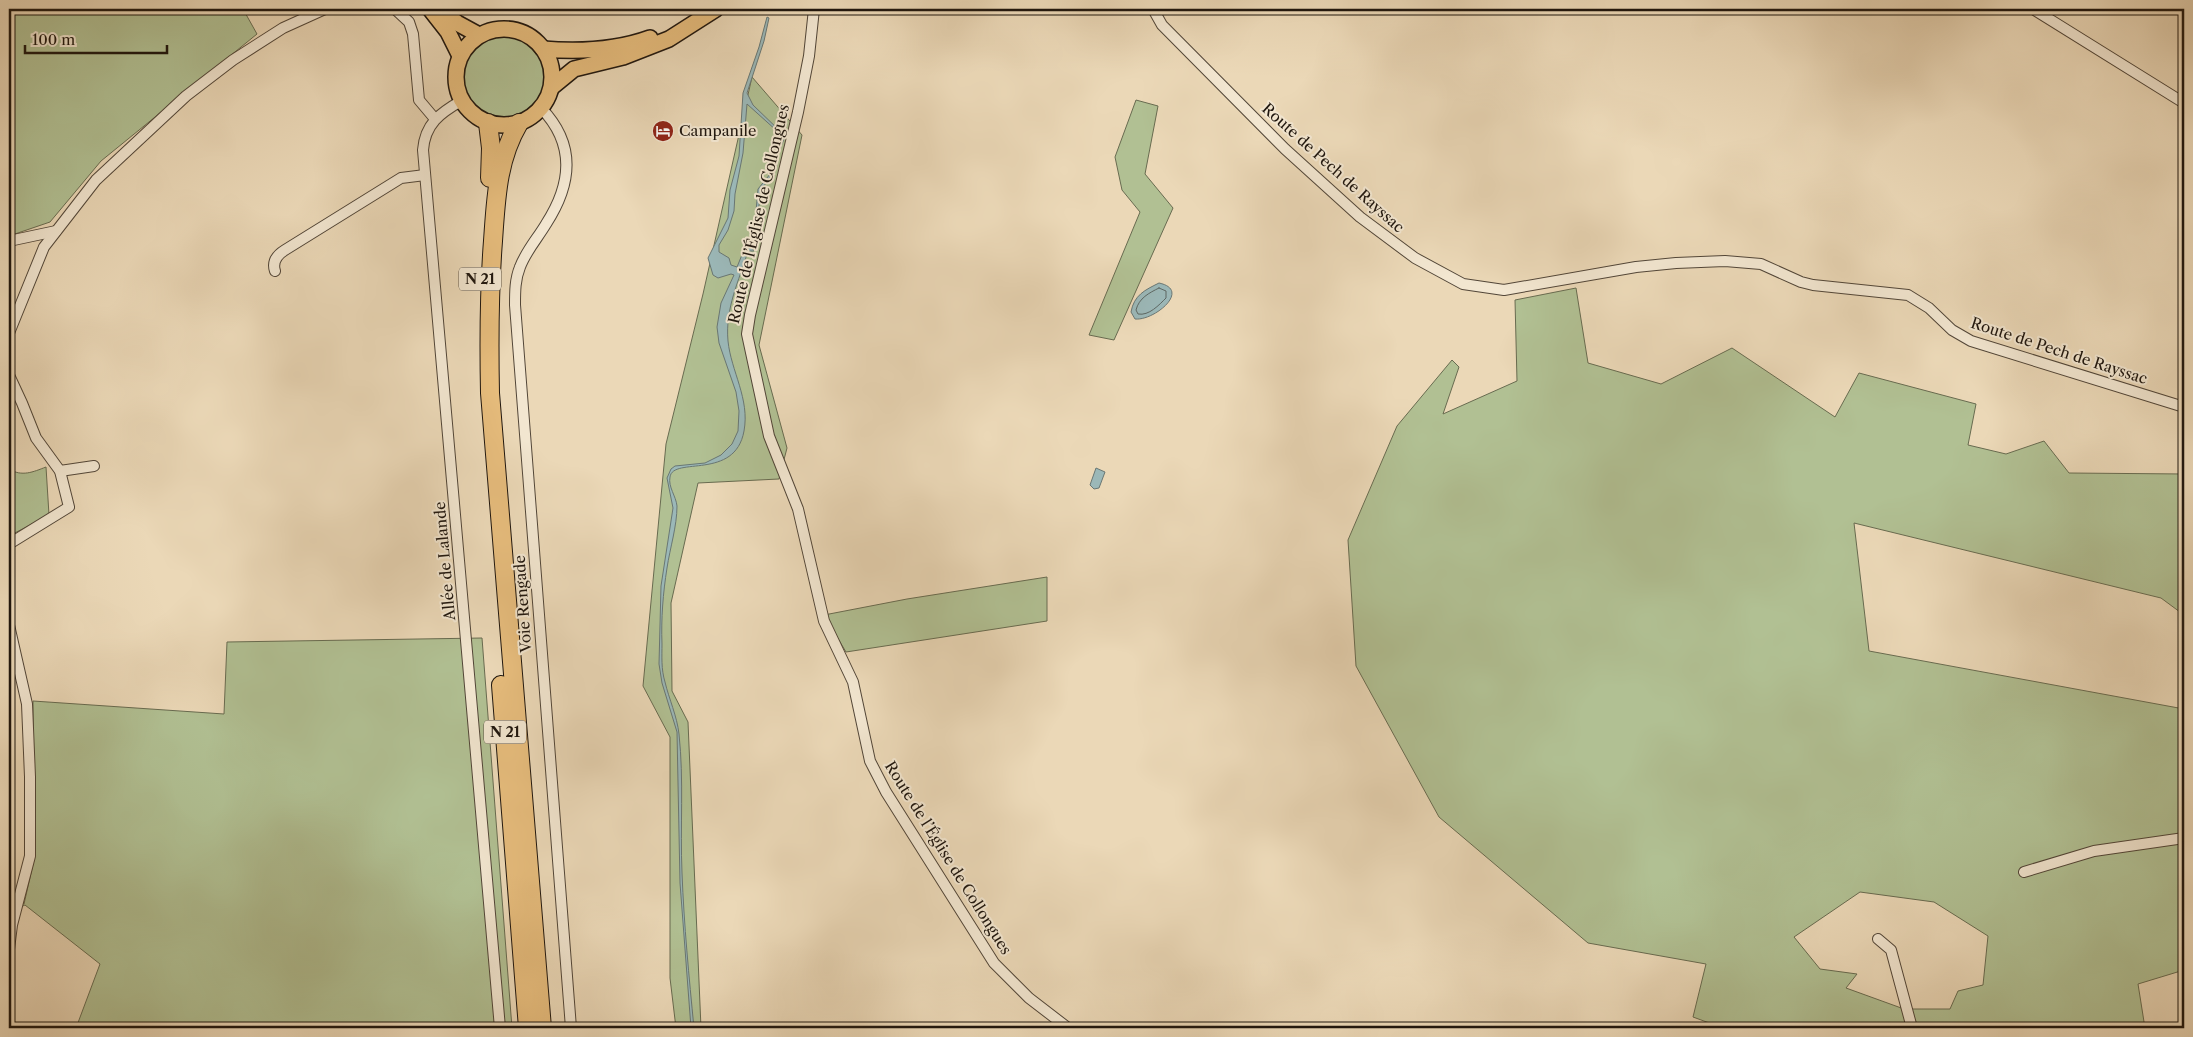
<svg xmlns="http://www.w3.org/2000/svg" width="2193" height="1037" font-family="'Libre Caslon Text',serif">
  <style>
    .green { fill: #b1c093; stroke: #686b50; fill-rule: evenodd }
    .water { fill: #9bb8b8; stroke: #697774 }
    .lines { fill: none; stroke-linecap: round; stroke-linejoin: round }
    .shore { stroke: #5d6763; stroke-width: 1 }
    .street-casing { stroke: #524638; stroke-width: 12 }
    .primary-casing { stroke: #1f160e; stroke-width: 18 }
    .highway-casing { stroke: #1f160e; stroke-width: 20 }
    .street { stroke: #f2e6d0; stroke-width: 10 }
    .primary { stroke: #e6bc7c; stroke-width: 15 }
    .highway { stroke: #e6bc7c; stroke-width: 18 }
    .labels { text-anchor: middle; stroke-width: 4; stroke-linejoin: round; paint-order: stroke }
    .shield { fill: #f2e6d0; stroke: #5e5448; stroke-width: 1 }
    .shield-label { font-size: 14px; font-weight: bold; fill: #1f160e }
    .poi-label { font-size: 15px; fill: #1f160e; stroke: #f2e6d0; text-anchor: start }
    .street-label { font-size: 15px; fill: #1f160e; stroke: #f2e6d0 }
  </style>
  <rect width="100%" height="100%" fill="#ebd8b7"/>
  <filter id="stains"><feTurbulence type="fractalNoise" baseFrequency=".004" numOctaves="4"/><feColorMatrix values="0 0 0 0 .2 0 0 0 0 .09 0 0 0 0 .02 0 0 0 .5 -.17"/></filter>
  <radialGradient id="worn" r=".72"><stop offset=".6" stop-color="#630" stop-opacity="0"/><stop offset="1" stop-color="#630" stop-opacity=".3"/></radialGradient>
  <g class="green">
    <polygon points="9,9 243,9 257,34 101,161 50,222 9,236"/>
    <circle cx="504" cy="77" r="41"/>
    <polygon points="752,77 802,135 759,345 787,448 779,479 698,483 671,603 672,691 688,722 701,1028 676,1028 670,978 670,737 643,686 666,444 703,294"/>
    <polygon points="1136,100 1158,106 1145,174 1173,208 1114,340 1089,335 1140,212 1122,190 1115,157"/>
    <path d="M1576 288 1588 363 1661 384 1732 348 1835 417 1859 373 1976 404 1968 445 2006 454 2044 441 2069 473 2184 474V615L2161 598 1854 523 1869 651 2184 709V970L2138 984 2145 1028H1723L1693 1017 1706 964 1588 943 1439 817 1356 666 1348 540 1397 426 1452 360 1459 367 1443 414 1517 381 1515 300ZM1860 892 1934 902 1988 936 1983 985 1958 991 1950 1009H1904L1846 988 1857 974 1820 969 1794 937Z"/>
    <path d="M46 467 49 515 9 536V469C22 477 33 472 46 467Z"/>
    <polygon points="1047,577 1047,621 846,652 824,615 907,599"/>
    <polygon points="482,638 512,1028 76,1028 100,964 25,905 9,912 9,900 24,904 34,860 33,701 224,714 227,642"/>
  </g>
  <g class="water">
    <path d="M767 17 769 18 764 41 747 93 753 105 782 133 784 139 778 154 776 169 761 190 757 221 759 223 755 222 758 189 775 168V156L782 138 777 131 747 104 743 153 735 194 734 211 728 230 719 245V252L729 258 731 265 737 267 746 245 751 246 754 251H748C739 281 725 308 728 341 731 371 750 399 744 431 735 481 673 456 670 477 668 487 676 496 677 506 677 526 670 548 667 568 663 593 661 619 662 644 662 656 661 669 665 682 669 699 677 716 679 734 684 780 680 827 682 873 684 925 689 977 694 1028H691L680 883 677 732 662 683 659 664 661 586 673 508 667 478 671 469 675 466 705 463 721 455 732 444 738 431 739 411 736 392 719 343 717 327 721 303 734 275 731 274 718 278 713 275 708 258 728 218 730 190 739 156 743 93 759 47Z"/>
    <path d="M1159 283C1192 290 1154 321 1135 319L1131 312C1134 295 1145 290 1159 283Z"/>
    <polygon points="1096,468 1105,472 1099,488 1094,489 1090,485"/>
  </g>
  <g class="lines">
    <path class="shore" d="M1159 288 1166 291V298C1159 305 1149 316 1138 314L1136 310C1139 298 1149 293 1159 288Z"/>
    <g class="street-casing">
      <g id="street">
        <polyline points="395,9 409,22 413,34 419,100 435,119"/>
        <polyline points="814,9 809,56 798,112 750,315 747,334 769,436 798,509 824,621 853,682 870,761 886,792 994,963 1029,998 1068,1028"/>
        <polyline points="1153,9 1162,25 1285,149 1360,217 1415,258 1463,284 1504,290 1636,267 1676,263 1725,261 1761,264 1801,282 1813,285 1908,295 1929,308 1952,330 1971,341 2184,407"/>
        <polyline points="2033,9 2184,103"/>
        <path d="M461 101C440 113 425 124 423 150L500 1028"/>
        <path d="M541 108C576 144 572 184 546 224 537 239 526 251 520 267 515 279 515 292 515 305L571 1028"/>
        <polyline points="9,241 56,231"/>
        <path d="M275 271C272 262 277 255 285 250L401 178 425 175"/>
        <polyline points="9,333 44,247 96,180 186,96 233,60 283,28 325,9"/>
        <polyline points="9,375 22,403 36,438 60,471 69,507 9,544"/>
        <polyline points="60,471 94,466"/>
        <polyline points="9,625 27,704 30,777 30,856 12,925 9,949"/>
        <polyline points="2024,872 2094,851 2184,838"/>
        <polyline points="1878,939 1891,950 1912,1028"/>
      </g>
    </g>
    <g class="primary-casing">
      <g id="primary">
        <polyline points="430,9 448,32 460,56"/>
        <polyline points="439,9 457,23 479,35"/>
        <circle cx="504" cy="77" r="48"/>
        <path d="M543 49C579 52 617 50 650 38"/>
        <polyline points="552,87 574,69 623,57 669,39 716,9"/>
      </g>
    </g>
    <g class="highway-casing">
      <g id="highway">
        <polyline points="488,123 491,148 490,178"/>
        <path d="M519 123C497 160 496 199 493 241 489 292 489 342 490 393L542 1028"/>
        <polyline points="501,685 528,1028"/>
      </g>
    </g>
    <use href="#street" class="street"/>
    <use href="#primary" class="primary"/>
    <use href="#highway" class="highway"/>
  </g>
  <defs>
    <g id="hotel-disc" transform="scale(1.125)"><circle r="9.5" fill="#8f2418" stroke="#f2e6d0"/><path d="M-6-4.5h1.5V1H6V5H4.5V3h-9V5H-6ZM-4 0a1.8 1.8 0 1 1 3.6 0ZM.5 0V-2.5h3Q6-2.5 6 0Z" fill="#fff"/></g>
  </defs>
  <g fill-rule="evenodd">
    <use href="#hotel-disc" x="663" y="131"/>
  </g>
  <g class="labels">
    <g class="shield">
      <rect x="459" y="267.5" width="42" height="23" rx="4"/>
      <rect x="484" y="720.5" width="42" height="23" rx="4"/>
    </g>
    <g class="shield-label">
      <text x="480" y="284">N 21</text>
      <text x="505" y="737">N 21</text>
    </g>
    <g class="poi-label">
      <text x="679" y="136">Campanile</text>
    </g>
    <g class="street-label">
      <text transform="translate(1333 168) rotate(42)" y="5">Route de Pech de Rayssac</text>
      <text transform="translate(759 214) rotate(-77)" y="5">Route de l’Église de Collongues</text>
      <text transform="translate(2059 351) rotate(18)" y="5">Route de Pech de Rayssac</text>
      <text transform="translate(445 561) rotate(-95)" y="5">Allée de Lalande</text>
      <text transform="translate(523 604) rotate(-94)" y="5">Voie Rengade</text>
      <text transform="translate(948 858) rotate(58)" y="5">Route de l’Église de Collongues</text>
    </g>
  </g>
  <rect width="2193" height="1037" fill="none" stroke="#ebd8b7" stroke-width="30"/>
  <rect x="10" y="10" width="2173" height="1017" fill="none" stroke="#1f160e" stroke-width="2.5"/>
  <rect x="15" y="15" width="2163" height="1007" fill="none" stroke="#1f160e"/>
  <path d="M25 45v8h142v-8" fill="none" stroke="#1f160e" stroke-width="2.5"/>
  <text x="32" y="45" font-size="15" fill="#1f160e" stroke="#f2e6d0" stroke-width="4" paint-order="stroke">100 m</text>
  <rect width="100%" height="100%" filter="url(#stains)"/>
  <rect width="100%" height="100%" fill="url(#worn)"/>
</svg>
